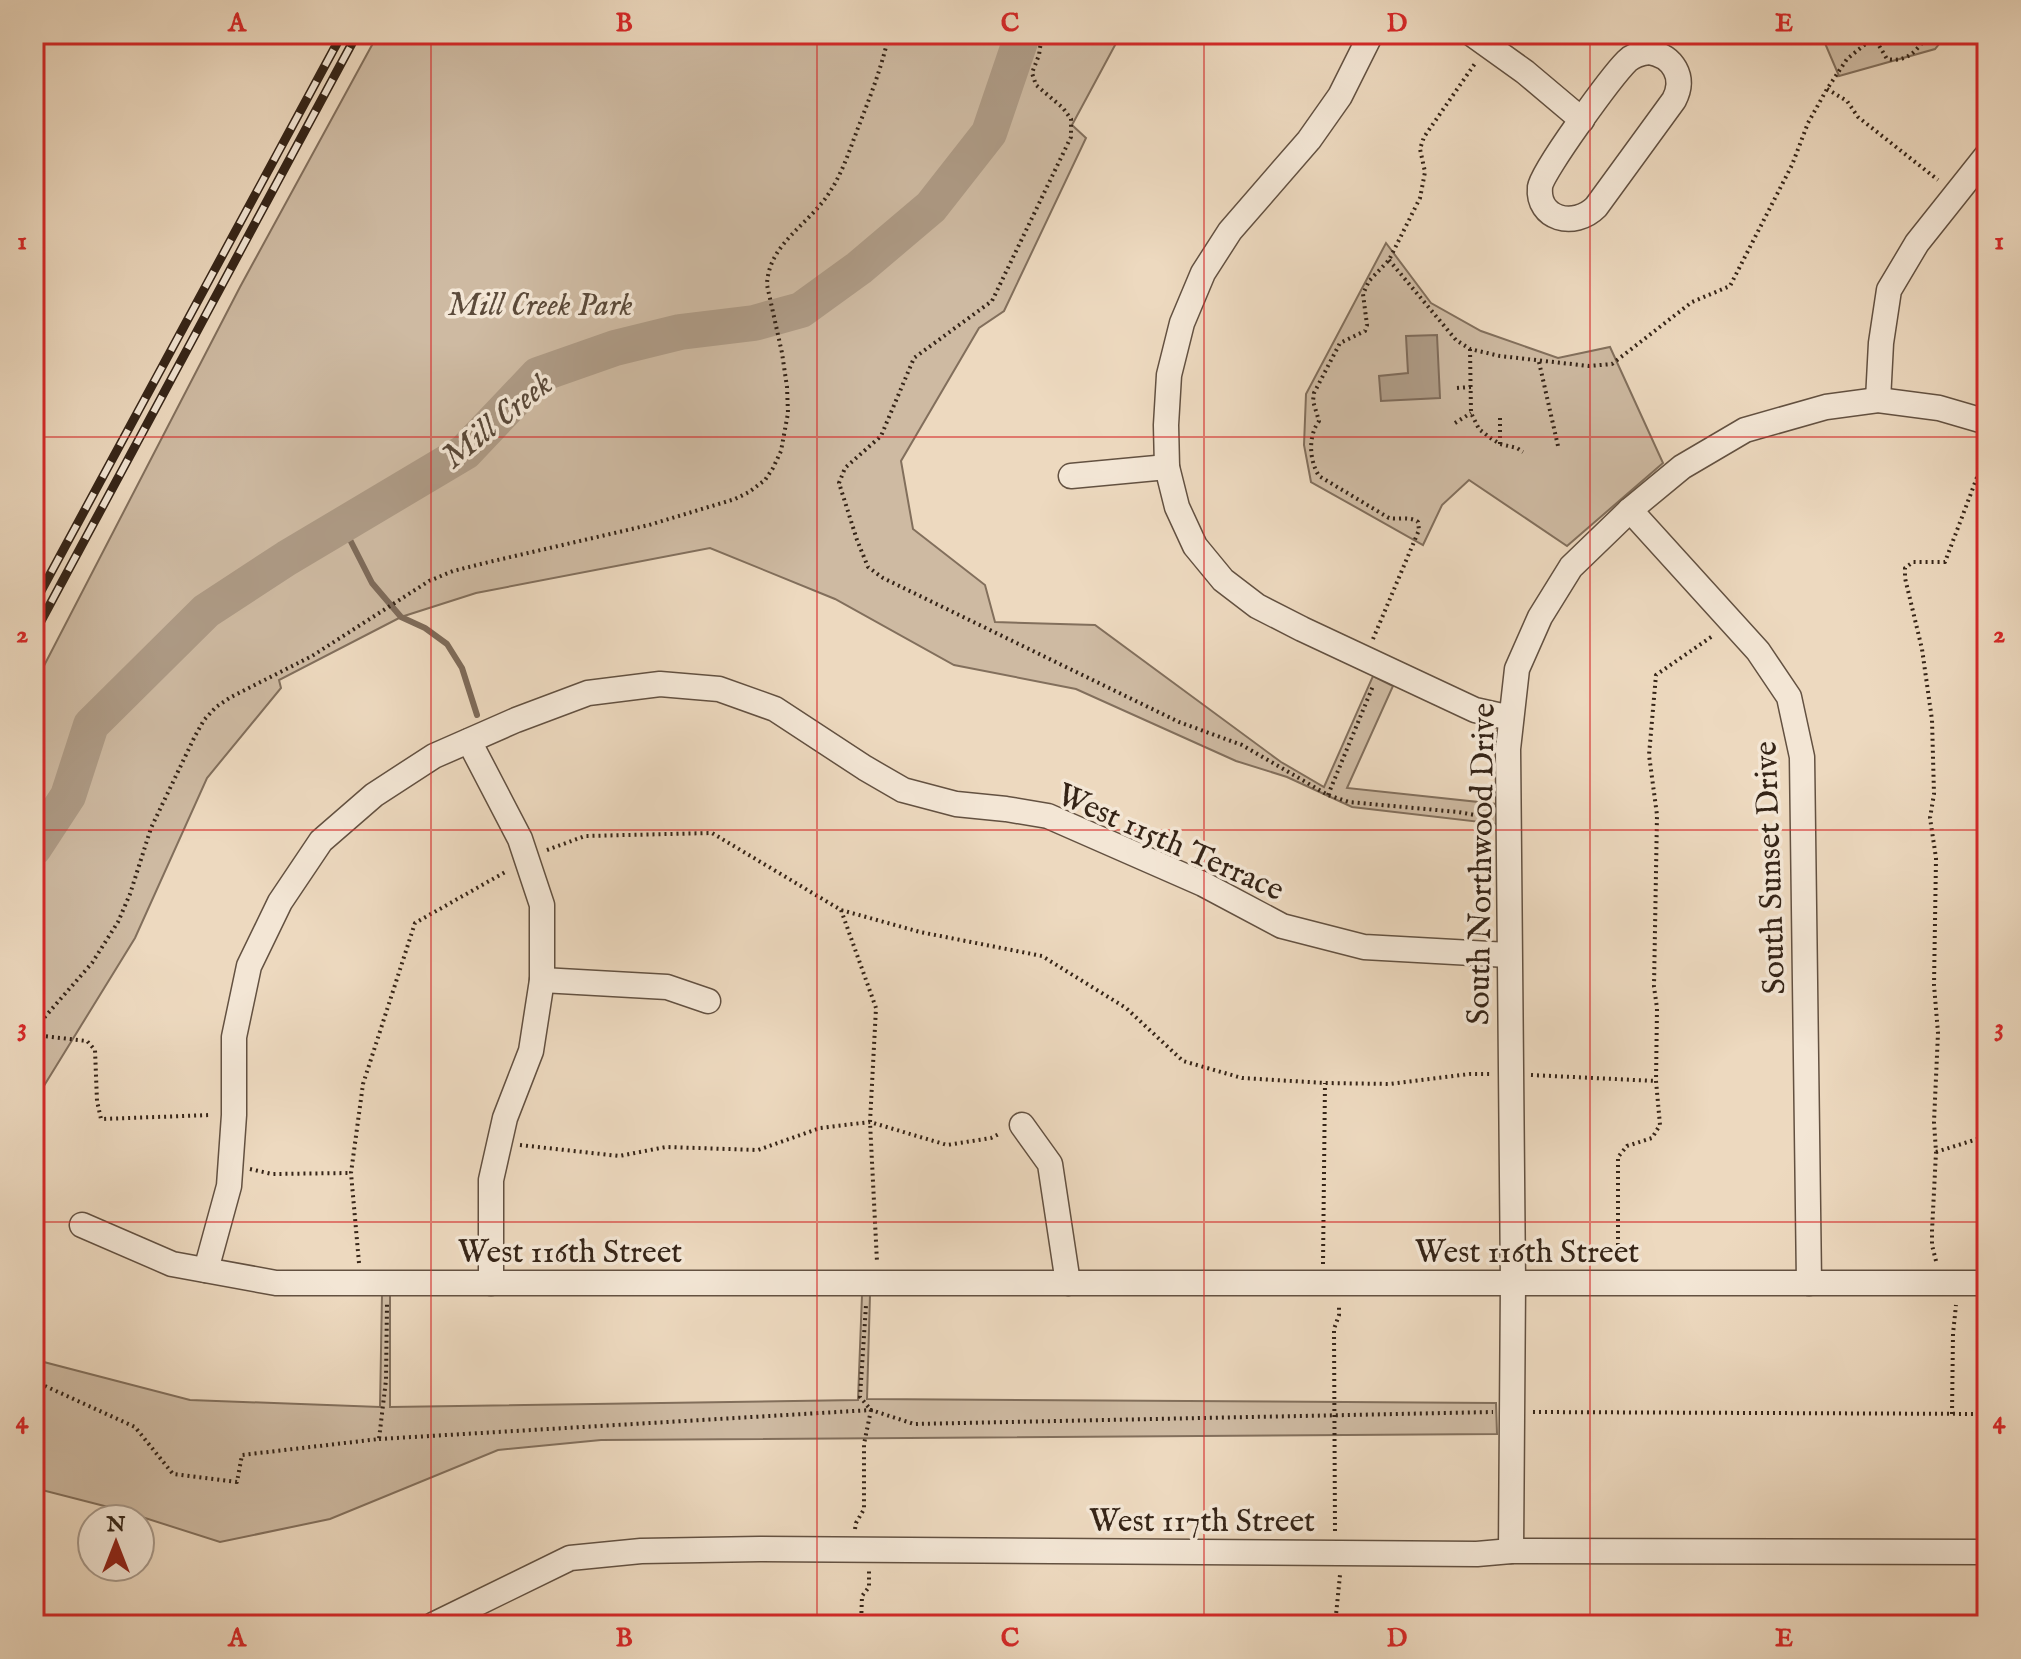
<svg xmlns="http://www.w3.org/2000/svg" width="2021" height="1659" font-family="'IM FELL English',serif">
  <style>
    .green { fill: #cebaa2; stroke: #826f5c; stroke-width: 2 }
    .water { fill: #ae9b86; stroke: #7e6b5a; stroke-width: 2 }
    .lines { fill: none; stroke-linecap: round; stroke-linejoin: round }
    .stream { stroke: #7e6b5a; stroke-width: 6 }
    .river { stroke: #ae9b86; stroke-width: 36 }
    .minor-casing { stroke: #635141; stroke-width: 27 }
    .path { stroke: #352417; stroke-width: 4; stroke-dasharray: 2 4; stroke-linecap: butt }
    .minor { stroke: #f3e6d5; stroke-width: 24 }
    .rail-casing { stroke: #352417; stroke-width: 9 }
    .rail { stroke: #f3e6d5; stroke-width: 6; stroke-dasharray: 18; stroke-linecap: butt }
    .grid { fill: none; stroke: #d62828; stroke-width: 2; stroke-opacity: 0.55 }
    .labels { text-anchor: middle; stroke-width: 7; stroke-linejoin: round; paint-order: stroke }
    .park-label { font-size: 32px; font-style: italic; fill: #5b4a3a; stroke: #f3e6d5 }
    .street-label { font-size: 32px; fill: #352417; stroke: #f3e6d5 }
    .water-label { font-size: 34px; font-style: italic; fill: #594838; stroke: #f3e6d5 }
    .neatline { fill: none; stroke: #d62828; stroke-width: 3 }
    .grid-label { font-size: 26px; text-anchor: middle; font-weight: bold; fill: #d62828 }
  </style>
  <rect width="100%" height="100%" fill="#edd9bf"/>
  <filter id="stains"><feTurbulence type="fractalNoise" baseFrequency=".0025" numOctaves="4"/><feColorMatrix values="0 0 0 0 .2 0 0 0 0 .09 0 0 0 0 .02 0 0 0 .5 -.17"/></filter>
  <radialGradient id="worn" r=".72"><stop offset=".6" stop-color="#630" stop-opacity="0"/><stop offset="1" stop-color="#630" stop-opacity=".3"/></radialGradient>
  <g class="green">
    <polygon points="378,34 1121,34 1072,125 1086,138 1004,311 979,328 901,461 913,529 985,585 995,622 1095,625 1281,762 1324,787 1373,676 1393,686 1347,788 1497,804 1497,824 1352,807 1287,777 1236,761 1076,689 954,665 835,599 710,548 476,593 401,617 279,680 281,688 207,778 135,938 34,1102 34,685 240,287"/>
    <polygon points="1821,34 1947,34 1935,49 1839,76"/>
    <polygon points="1386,243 1431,303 1481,331 1558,358 1610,347 1663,463 1567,546 1469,480 1442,505 1423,545 1311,482 1304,445 1306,394"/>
    <polygon points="382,1294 390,1294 390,1407 858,1400 862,1295 870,1295 867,1399 1496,1403 1497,1434 601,1440 498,1450 330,1519 220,1542 120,1510 34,1488 34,1357 40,1361 190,1400 380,1407"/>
  </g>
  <polygon class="water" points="1437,335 1440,398 1381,401 1379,376 1408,373 1406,336"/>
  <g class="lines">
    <polyline class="stream" points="342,524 372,583 401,617 425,628 447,644 462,668 477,715"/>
    <polyline class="river" points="34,848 68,796 91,725 206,611 287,558 465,452 538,375 615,348 680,332 754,323 801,310 859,268 931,207 989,133 1021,39 1021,34"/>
    <g class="minor-casing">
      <g id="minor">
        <polyline points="1371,34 1340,96 1309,140 1230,231 1203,273 1182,323 1169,375 1166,425 1167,467 1177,507 1195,546 1223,580 1257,606 1302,629 1475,710 1511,718"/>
        <polyline points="1472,34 1525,72 1582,120"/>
        <path d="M1649 52C1673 56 1686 77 1674 100L1596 207C1574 229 1537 219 1540 187 1542 171 1612 76 1627 61 1633 55 1641 53 1649 52Z"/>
        <polyline points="1878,400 1881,343 1889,290 1917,243 1987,155"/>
        <polyline points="1071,476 1167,467"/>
        <polyline points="1630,510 1758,651 1789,697 1802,757 1809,1283"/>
        <polyline points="469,741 520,839 542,905 542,980 531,1051 505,1118 491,1180 491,1283"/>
        <polyline points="542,980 667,987 708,1001"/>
        <polyline points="1022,1125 1050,1164 1068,1283"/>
        <polyline points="82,1225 172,1264 276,1283 1987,1283"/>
        <polyline points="206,1270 229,1186 234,1115 234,1037 249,966 280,902 321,841 374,795 434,756 516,720 588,693 660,684 719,689 775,709 865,768 903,790 956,804 1006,809 1048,816 1203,884 1282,926 1364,947 1508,955"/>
        <polyline points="1511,1551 1513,1283 1508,749 1517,669 1540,617 1571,567 1630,510 1682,467 1745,430 1826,407 1878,400 1939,408 1987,422"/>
        <polyline points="34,1625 35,1625"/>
        <polyline points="433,1625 570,1558 641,1551 760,1549 1477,1554 1511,1551 1987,1552"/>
      </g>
    </g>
    <g class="path">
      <polyline points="1042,34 1039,55 1032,73 1036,85 1063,108 1071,119 1071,137 992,301 914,358 881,436 845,468 839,483 857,540 868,567 883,578 1179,722 1242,745 1328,795 1349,802 1458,812 1486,817"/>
      <polyline points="1827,89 1847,101 1858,117 1938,180"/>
      <path d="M1389 260 1456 340 1470 349 1500 356 1589 366 1612 364 1692 302 1730 286 1792 165 1808 123 1827 89 1847 59 1874 37 1887 59C1909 63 1917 49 1929 34"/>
      <polyline points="1470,349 1471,413 1479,429 1489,437 1500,444 1517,448 1523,452"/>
      <polyline points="1539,362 1558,446"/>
      <polyline points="1457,388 1471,387"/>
      <polyline points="1500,418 1500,444"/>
      <polyline points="1455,423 1471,413"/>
      <path d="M1373 639 1419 530 1418 522C1410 516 1398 520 1389 518L1319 476C1309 460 1308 436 1319 421L1313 401 1314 393 1340 343 1365 331 1367 325 1363 294 1369 281 1389 260 1420 198 1425 172 1420 149 1424 137 1476 62"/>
      <polyline points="1328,795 1373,686"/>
      <polyline points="547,850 585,836 712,833 841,910 920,932 1042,956 1126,1008 1183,1061 1242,1078 1325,1083 1390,1084 1470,1074 1490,1074"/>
      <polyline points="841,910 876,1008 870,1122 877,1262"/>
      <path d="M34 1032 43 1019 92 963 118 922 130 894 151 828 195 736 204 720 216 707 231 697 312 656 429 581 453 571 489 562 649 525 735 499 749 492 765 480 773 468 781 451 788 413 787 387 782 353 767 285C768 243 811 224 831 190 843 171 850 149 858 128 870 97 882 67 889 34"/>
      <polyline points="34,1035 87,1041 95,1050 97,1101 101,1119 211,1115"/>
      <polyline points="1531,1075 1656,1081"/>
      <polyline points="520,1145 619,1156 666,1147 758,1150 820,1128 870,1122 947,1145 991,1138 1001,1133"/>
      <polyline points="1936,1152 1987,1136"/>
      <polyline points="250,1169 272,1174 351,1173"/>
      <polyline points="1936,1261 1932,1245 1932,1231 1936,1152 1934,1122 1938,1033 1934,985 1936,858 1930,818 1934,794 1932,720 1922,649 1905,578 1905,568 1913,562 1945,562 1987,451"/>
      <polyline points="359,1263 351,1173 363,1084 415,923 507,871"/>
      <polyline points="1618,1263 1618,1157 1627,1146 1652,1138 1660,1125 1656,1081 1657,1008 1654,987 1657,815 1649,755 1656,675 1714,635"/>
      <polyline points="1323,1264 1325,1083"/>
      <polyline points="34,1381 135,1427 173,1474 237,1482 242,1455 379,1439 386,1380 387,1304"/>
      <polyline points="1533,1412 1987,1414"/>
      <polyline points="1952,1414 1953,1334 1956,1305"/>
      <polyline points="379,1439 871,1410 914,1424 1493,1412"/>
      <polyline points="855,1529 856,1523 864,1509 864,1444 871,1410 860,1397 866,1305"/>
      <polyline points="1335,1531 1334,1329 1339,1315 1339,1304"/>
      <polyline points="861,1625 862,1596 869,1587 869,1570"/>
      <polyline points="1335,1625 1340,1575"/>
    </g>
    <use href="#minor" class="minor"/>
    <g class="rail-casing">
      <g id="rail">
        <polyline points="34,604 342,34"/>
        <polyline points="34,634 357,34"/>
      </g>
    </g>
    <use href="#rail" class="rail"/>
  </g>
  <path class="grid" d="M431 34V1625M817 34V1625M1204 34V1625M1590 34V1625M34 437H1987M34 830H1987M34 1222H1987"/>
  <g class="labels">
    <g class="park-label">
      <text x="540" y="315">Mill Creek Park</text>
    </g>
    <g class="street-label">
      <text transform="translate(1171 841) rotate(24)" y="11">West 115th Terrace</text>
      <text transform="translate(1480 864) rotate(-89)" y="11">South Northwood Drive</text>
      <text transform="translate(1769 868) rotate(-92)" y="11">South Sunset Drive</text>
      <text x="570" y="1262">West 116th Street</text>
      <text x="1527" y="1262">West 116th Street</text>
      <text x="1202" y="1531">West 117th Street</text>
    </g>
    <g class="water-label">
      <text transform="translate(496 419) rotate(-39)" y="12">Mill Creek</text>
    </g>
  </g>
  <rect width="2021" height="1659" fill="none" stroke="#edd9bf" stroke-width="88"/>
  <g transform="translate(116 1543)"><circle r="38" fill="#f3e6d5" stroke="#a79889" stroke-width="2"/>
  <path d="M0-6L14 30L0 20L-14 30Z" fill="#8f2418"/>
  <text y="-12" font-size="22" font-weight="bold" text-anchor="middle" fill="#352417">N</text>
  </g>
  <rect x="44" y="44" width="1933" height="1571" class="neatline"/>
  <g class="grid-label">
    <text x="237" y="31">A</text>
    <text x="624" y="31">B</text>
    <text x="1010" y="31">C</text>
    <text x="1397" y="31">D</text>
    <text x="1784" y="31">E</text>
    <text x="22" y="249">1</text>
    <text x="1999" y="249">1</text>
    <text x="22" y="642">2</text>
    <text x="1999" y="642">2</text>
    <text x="22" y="1035">3</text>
    <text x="1999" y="1035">3</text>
    <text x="22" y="1428">4</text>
    <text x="1999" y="1428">4</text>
    <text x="237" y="1646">A</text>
    <text x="624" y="1646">B</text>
    <text x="1010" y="1646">C</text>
    <text x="1397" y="1646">D</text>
    <text x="1784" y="1646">E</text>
  </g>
  <rect width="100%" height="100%" filter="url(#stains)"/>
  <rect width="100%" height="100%" fill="url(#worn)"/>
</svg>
